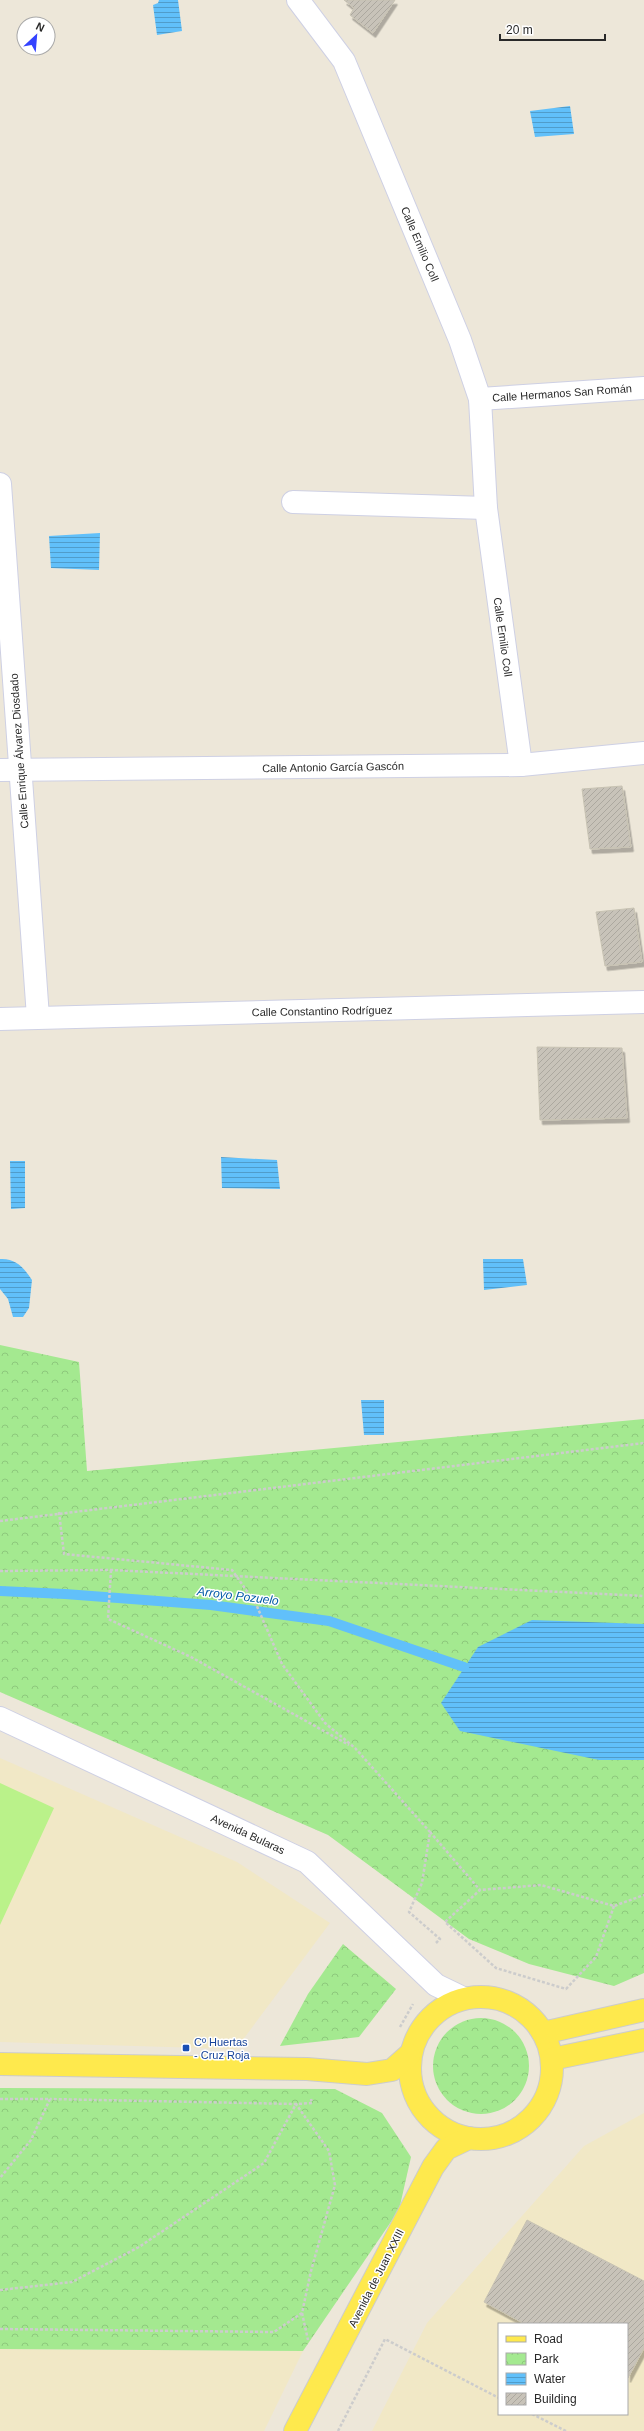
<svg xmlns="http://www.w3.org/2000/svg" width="644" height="2431" font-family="Arial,sans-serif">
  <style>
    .education { fill: #f1e8c6; fill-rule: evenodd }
    .park { fill: url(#park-crowns) }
    .pitch { fill: #baf28a }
    .water { fill: url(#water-rules) }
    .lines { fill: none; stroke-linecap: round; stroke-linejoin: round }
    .stream { stroke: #61c0fa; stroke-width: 10 }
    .building { fill: url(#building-hatch); stroke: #c8c3b3; filter: url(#shadow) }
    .minor-casing { stroke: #ced0e4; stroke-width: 24 }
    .major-casing { stroke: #ccc; stroke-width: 24 }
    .path { stroke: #ccc; stroke-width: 2.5; stroke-dasharray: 3 2; stroke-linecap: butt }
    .minor { stroke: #fff; stroke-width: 22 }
    .major { stroke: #fee94d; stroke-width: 22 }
    .transit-dot { fill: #1a4fb4; stroke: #fff; stroke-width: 1.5 }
    .labels { text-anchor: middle; stroke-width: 3; stroke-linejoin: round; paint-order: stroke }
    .street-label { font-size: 11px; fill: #292929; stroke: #fff }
    .transit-label { font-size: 11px; fill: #164399; stroke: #fff; text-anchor: start }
    .water-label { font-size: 12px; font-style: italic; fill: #005aa6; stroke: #fff }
  </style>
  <defs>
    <pattern id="park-crowns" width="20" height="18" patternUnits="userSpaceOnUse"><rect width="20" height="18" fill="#a4e990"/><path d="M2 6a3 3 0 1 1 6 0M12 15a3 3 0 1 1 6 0" fill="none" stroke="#8dc87c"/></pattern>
    <pattern id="water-rules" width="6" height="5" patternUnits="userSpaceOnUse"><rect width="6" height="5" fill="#61c0fa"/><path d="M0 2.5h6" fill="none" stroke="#509cca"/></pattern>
    <pattern id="building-hatch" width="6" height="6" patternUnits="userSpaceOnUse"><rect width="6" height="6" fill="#c8c3b9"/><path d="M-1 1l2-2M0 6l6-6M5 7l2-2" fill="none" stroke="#aca89f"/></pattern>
    <filter id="shadow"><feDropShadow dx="2.5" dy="4.5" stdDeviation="0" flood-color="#0004"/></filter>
  </defs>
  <rect width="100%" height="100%" fill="#ede7d9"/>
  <g class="education">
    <polygon points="0,1758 237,1862 330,1923 236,2049 0,2042"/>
    <path d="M644 2113V2431H372L427 2323 584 2146ZM499 2324H627V2414H499Z"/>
    <polygon points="0,2349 303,2351 264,2431 0,2431"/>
  </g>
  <g class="park">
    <polygon points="0,1345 79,1362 87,1471 644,1419 644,1973 614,1986 529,1964 469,1939 328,1835 0,1692"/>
    <polygon points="343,1944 396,1989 359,2037 280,2046 308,1994"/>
    <circle cx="481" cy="2066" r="48"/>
    <polygon points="0,2088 335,2089 382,2113 411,2157 399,2210 303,2351 0,2349"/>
  </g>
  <polygon class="pitch" points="0,1783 54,1808 0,1925"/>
  <g class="water">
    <polygon points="159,0 178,0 182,31 157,35 153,5 158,3"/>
    <polygon points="570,106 574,134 535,137 530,111"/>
    <polygon points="100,533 99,570 51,568 49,536"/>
    <polygon points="221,1157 277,1160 280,1189 222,1188"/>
    <polygon points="10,1161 25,1161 25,1208 11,1209"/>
    <path d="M0 1259C16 1258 24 1268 32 1280L29 1308 23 1317H13L8 1299 0 1289Z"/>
    <polygon points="483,1259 523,1259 527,1285 484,1290"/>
    <polygon points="361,1400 384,1400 384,1435 364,1435"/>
    <polygon points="532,1620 644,1624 644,1760 599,1760 460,1731 441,1703 478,1647"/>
  </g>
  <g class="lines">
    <polyline class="stream" points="0,1591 65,1594 211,1605 329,1621 464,1667"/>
  </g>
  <g class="building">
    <polygon points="344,0 395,0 373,33 350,15 354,8"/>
    <polygon points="622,786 631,847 590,849 582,789"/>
    <polygon points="634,908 642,962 605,966 596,912"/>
    <polygon points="537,1047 622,1048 627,1118 540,1120"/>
    <polygon points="527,2220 644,2281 644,2348 628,2378 627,2324 525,2324 484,2302"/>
  </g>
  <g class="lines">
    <g class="minor-casing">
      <g id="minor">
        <polyline points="298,0 344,61 460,340 480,399 486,508 521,765"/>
        <polyline points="480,399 644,388"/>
        <polyline points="0,484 38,1017"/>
        <polyline points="293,502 486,508"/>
        <polyline points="0,770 521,765 644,753"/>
        <polyline points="0,1019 644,1002"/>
        <polyline points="0,1718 307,1862 436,1985 463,1998"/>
      </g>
    </g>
    <g class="major-casing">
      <g id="major">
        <circle cx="481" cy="2068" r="71"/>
        <polyline points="543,2033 644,2010"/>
        <polyline points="552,2059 644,2040"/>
        <polyline points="0,2064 307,2069 367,2074 392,2070 409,2055"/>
        <polyline points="295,2431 433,2167 446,2149 469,2138"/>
      </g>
    </g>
    <g class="path">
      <polyline points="59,1512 64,1554 232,1570 256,1604 282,1664 325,1723 355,1748 430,1832 422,1883 409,1912 440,1939 436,1943"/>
      <polyline points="0,1521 644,1443"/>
      <polyline points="111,1570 108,1619 191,1657 349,1745"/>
      <polyline points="0,1571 111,1570 644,1596"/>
      <polyline points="430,1832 480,1890"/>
      <polyline points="614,1906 596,1957 566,1989 496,1968 445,1922 480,1890 541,1885 614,1906 644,1895"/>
      <polyline points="400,2027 413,2004"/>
      <polyline points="0,2099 50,2099 31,2140 0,2178"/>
      <polyline points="0,2290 72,2282 139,2247 264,2163 296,2104 50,2099"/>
      <polyline points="302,2313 308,2340"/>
      <polyline points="0,2329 274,2332 302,2313 311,2271 335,2185 329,2151 296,2104 312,2103 311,2099"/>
      <polyline points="532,2414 566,2431"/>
      <polyline points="338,2431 385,2339 499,2398"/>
    </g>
    <use href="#minor" class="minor"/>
    <use href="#major" class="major"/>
  </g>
  <rect class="transit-dot" x="182" y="2044" width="8" height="8" rx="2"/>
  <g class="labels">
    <g class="street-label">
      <text transform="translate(420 244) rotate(67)" y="4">Calle Emilio Coll</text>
      <text transform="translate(562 393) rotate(-4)" y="4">Calle Hermanos San Román</text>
      <text transform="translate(503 637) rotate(82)" y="4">Calle Emilio Coll</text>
      <text transform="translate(19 751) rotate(-94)" y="4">Calle Enrique Álvarez Diosdado</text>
      <text transform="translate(333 767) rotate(-1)" y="4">Calle Antonio García Gascón</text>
      <text transform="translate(322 1011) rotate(-1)" y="4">Calle Constantino Rodríguez</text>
      <text transform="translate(248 1834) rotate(25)" y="4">Avenida Bularas</text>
      <text transform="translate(376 2278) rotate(-63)" y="4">Avenida de Juan XXIII</text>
    </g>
    <g class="transit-label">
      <text x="194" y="2046">Cº Huertas<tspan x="194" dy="13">- Cruz Roja</tspan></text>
    </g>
    <g class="water-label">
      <text transform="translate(238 1596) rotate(7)" y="4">Arroyo Pozuelo</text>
    </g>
  </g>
  <rect x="498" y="2323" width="130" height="92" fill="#ffffff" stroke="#a9a9a9"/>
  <rect x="506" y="2336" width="20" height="6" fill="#fee94d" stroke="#a9a9a9"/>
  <text x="534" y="2343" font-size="12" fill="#292929">Road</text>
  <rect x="506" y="2353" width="20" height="12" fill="url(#park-crowns)" stroke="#a9a9a9"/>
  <text x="534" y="2363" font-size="12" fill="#292929">Park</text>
  <rect x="506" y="2373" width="20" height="12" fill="url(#water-rules)" stroke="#a9a9a9"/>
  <text x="534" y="2383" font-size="12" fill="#292929">Water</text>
  <rect x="506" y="2393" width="20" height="12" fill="url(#building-hatch)" stroke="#a9a9a9"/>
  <text x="534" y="2403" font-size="12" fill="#292929">Building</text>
  <g transform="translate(36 36) rotate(26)"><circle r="19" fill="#ffffff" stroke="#a9a9a9"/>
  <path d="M0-3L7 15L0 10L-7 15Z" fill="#3443ff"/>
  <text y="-6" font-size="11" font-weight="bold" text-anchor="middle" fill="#292929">N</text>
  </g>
  <path d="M500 34v6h105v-6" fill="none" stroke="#292929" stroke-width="2"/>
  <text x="506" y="34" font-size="12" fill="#292929" stroke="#ffffff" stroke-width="3" paint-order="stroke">20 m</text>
</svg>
